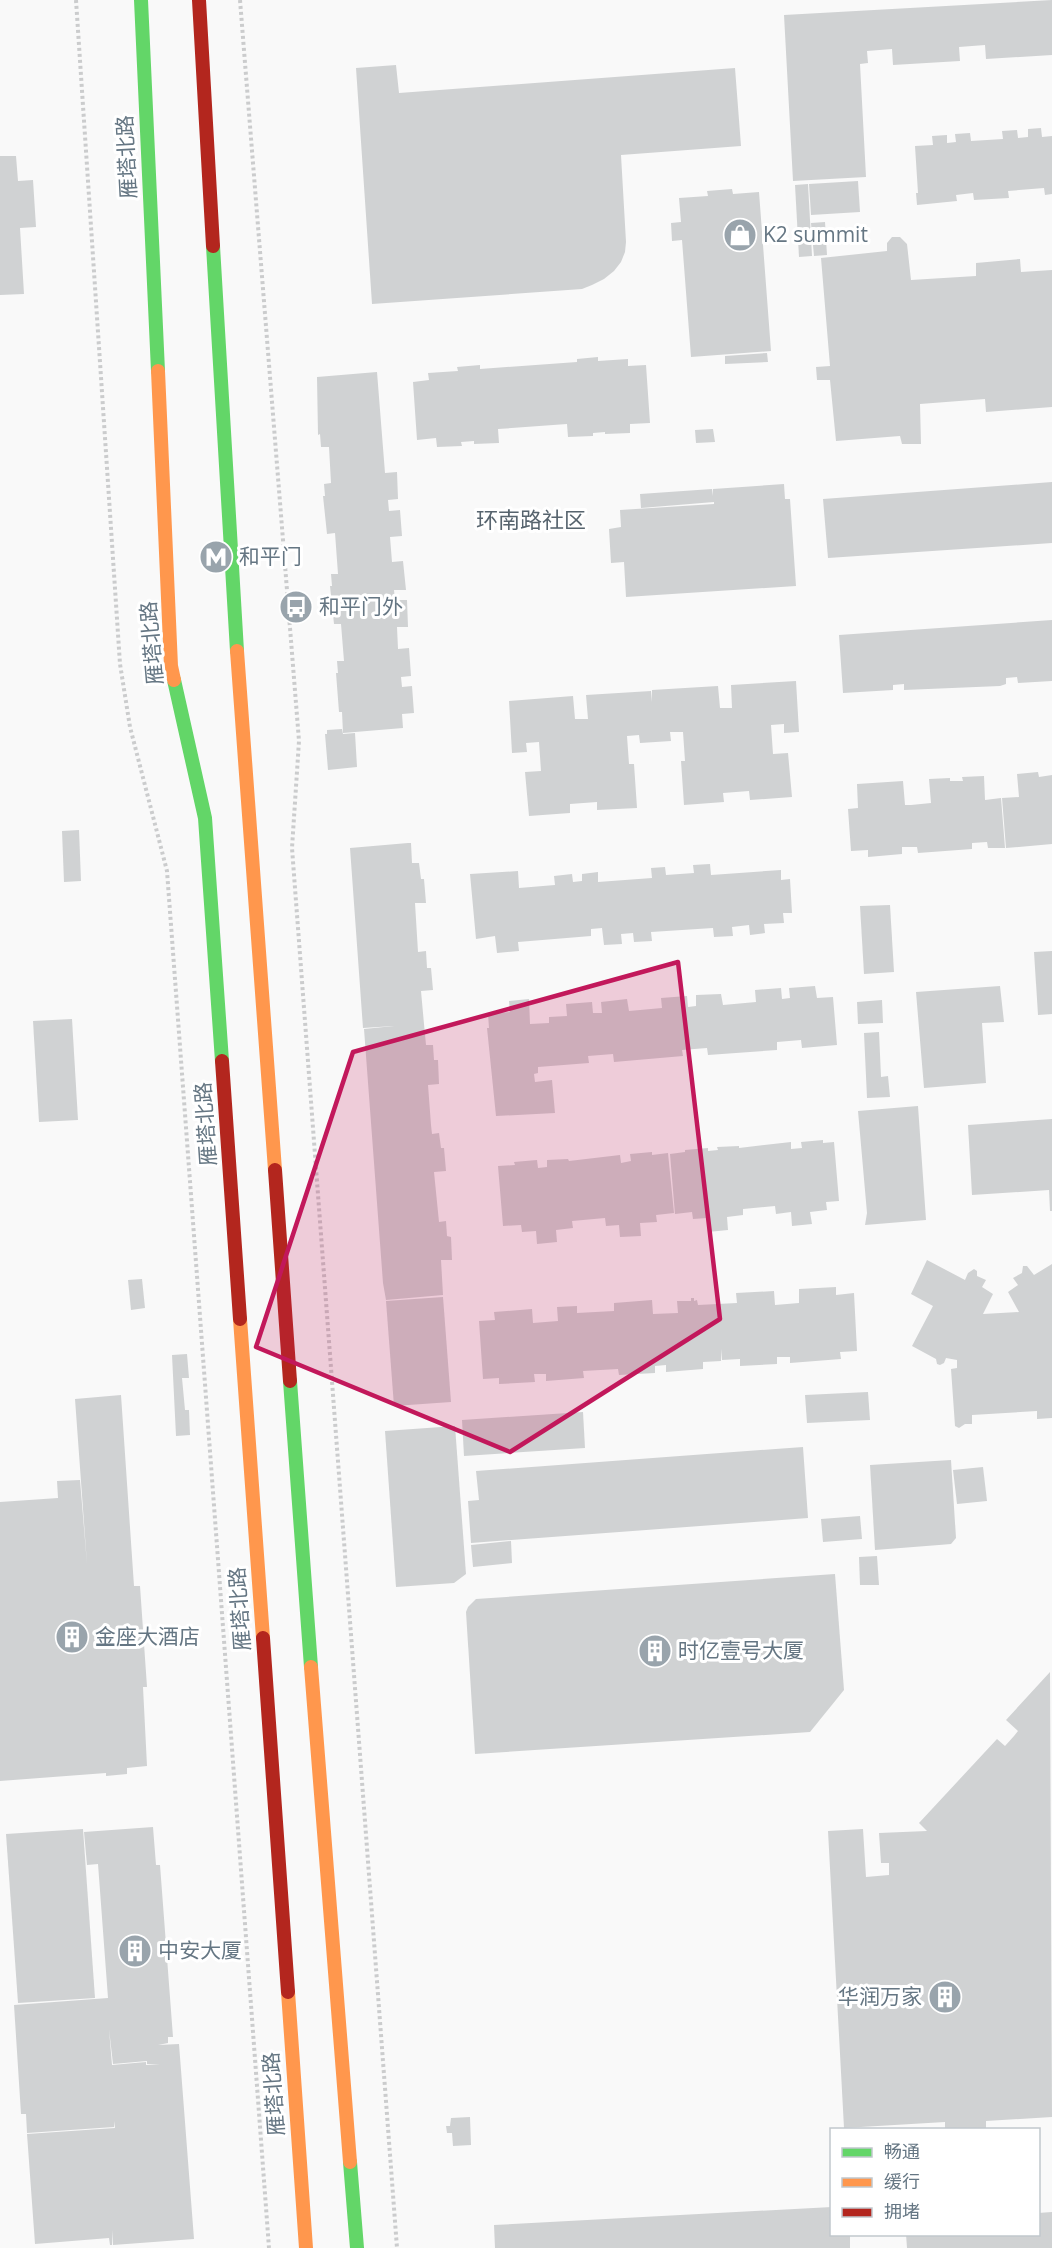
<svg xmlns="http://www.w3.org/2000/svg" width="1052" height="2248" font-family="'Open Sans','Noto Sans SC',sans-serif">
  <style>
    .building { fill: #d0d2d3; fill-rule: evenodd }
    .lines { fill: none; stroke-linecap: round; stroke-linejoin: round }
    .path { stroke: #cbcccd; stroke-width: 4; stroke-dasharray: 3 3; stroke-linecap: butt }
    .fast { stroke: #63d668; stroke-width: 14 }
    .slow { stroke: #ff974d; stroke-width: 14 }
    .jam { stroke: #b3261e; stroke-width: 14 }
    .marked { fill: #c2185b; fill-opacity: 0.2; stroke: #c2185b; stroke-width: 4.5; stroke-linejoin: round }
    .labels { text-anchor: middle; stroke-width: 6; stroke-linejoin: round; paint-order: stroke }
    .street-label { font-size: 21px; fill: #657683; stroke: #fff }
    .poi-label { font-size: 21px; fill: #657683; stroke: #fff; text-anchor: start }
    .neighbourhood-label { font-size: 22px; fill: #57646e; stroke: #fff }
  </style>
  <rect width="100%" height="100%" fill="#f9f9f9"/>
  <g class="building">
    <polygon points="1052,0 1052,55 986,59 985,45 959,47 960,61 893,65 892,49 867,51 868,63 860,64 866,177 793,181 784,15"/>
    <polygon points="396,65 399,93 735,68 741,146 621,155 626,242 625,252 621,262 614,271 604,279 592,285 582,289 372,304 356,68"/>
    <polygon points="1041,128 1042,137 1052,136 1052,194 1045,195 1044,188 1008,191 1009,198 974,200 973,193 956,195 957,201 917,205 916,193 918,193 915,146 933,145 932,136 947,135 947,143 956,142 955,134 970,133 971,141 1003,139 1002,131 1017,130 1018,138 1028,137 1028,129"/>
    <polygon points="0,156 16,156 18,181 33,180 36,227 20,228 24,294 0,295"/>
    <polygon points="858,181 860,212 811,215 809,184"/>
    <polygon points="808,184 812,256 799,257 795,185"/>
    <polygon points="732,189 733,194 759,192 771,351 691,357 682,240 672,241 671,223 681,222 679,198 708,196 707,191"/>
    <polygon points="825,222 827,255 814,256 811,223"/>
    <polygon points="892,237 900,237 907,244 911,280 976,276 976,263 1020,259 1021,272 1052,270 1052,407 986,412 985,399 920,404 921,444 902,444 900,436 836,441 830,380 817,380 816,367 830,366 821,258 887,251 887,243"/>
    <polygon points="767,353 768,362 725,364 725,356"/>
    <polygon points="598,357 598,361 628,359 628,366 646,365 650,423 630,424 630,433 605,434 605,432 593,433 593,436 568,437 567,424 498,429 499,443 474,444 474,441 461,442 462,446 437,447 436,438 417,440 413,382 429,380 428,373 458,371 457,367 480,365 480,369 577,362 577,359"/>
    <polygon points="377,372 385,473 397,472 398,499 388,500 389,511 400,510 402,536 390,537 392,562 403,561 406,590 394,590 395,600 407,600 408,627 397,627 398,649 409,648 411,676 401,677 402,687 412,686 414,713 402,714 403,728 343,733 342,712 339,712 336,673 338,673 337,661 344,661 341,624 334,624 330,586 332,586 331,574 338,574 335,533 327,534 323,496 325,496 324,484 331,483 329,447 321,447 320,434 318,435 317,377"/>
    <polygon points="713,429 715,442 696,443 695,430"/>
    <polygon points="1052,482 1052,543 828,558 823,499"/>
    <polygon points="784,484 785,499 790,499 796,586 626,597 624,562 611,563 609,529 621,527 620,510 714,504 714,502 641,508 640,494 712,489 713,496 713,489"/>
    <polygon points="1052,620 1052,681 1018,683 1017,677 1006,678 1006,684 1000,686 904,690 904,684 893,685 893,690 843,693 839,635"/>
    <polygon points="796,681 799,732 784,733 784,724 771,725 773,754 788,753 792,797 750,800 749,791 723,793 724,802 684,805 681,761 685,761 683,732 670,732 671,741 640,743 639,735 627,736 629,764 634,764 637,808 597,810 597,802 570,804 570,813 529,816 525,772 541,771 539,742 526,743 527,752 512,753 509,701 573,696 575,719 588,719 586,695 651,691 652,702 652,690 718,686 720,708 732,708 731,685"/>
    <polygon points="342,729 343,734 355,733 357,767 328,770 325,734 327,734 327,730"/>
    <polygon points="1038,772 1039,777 1052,775 1052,844 1006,848 1002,798 1019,797 1017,774"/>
    <polygon points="984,776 985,800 1001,798 1005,848 988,848 987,842 972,843 972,849 918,853 917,847 902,847 902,854 868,857 868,850 851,851 848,809 858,808 857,784 903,781 905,805 911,805 931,803 929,779 950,778 950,781 963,781 962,777"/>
    <polygon points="79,830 81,881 64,882 62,831"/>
    <polygon points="408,843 411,843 412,863 419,863 421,879 424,879 426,903 415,903 418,952 426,951 427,968 431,968 433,990 421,991 424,1024 426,1045 433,1045 434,1060 438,1060 439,1084 428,1085 431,1125 432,1134 439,1133 441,1148 444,1148 446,1171 434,1172 439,1222 446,1221 447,1236 451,1237 452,1260 441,1260 443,1295 386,1300 383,1283 364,1029 394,1026 363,1028 350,848"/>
    <polygon points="710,864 711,875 781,870 781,880 790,879 792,913 783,913 784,923 764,924 765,933 750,935 749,925 732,927 733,936 714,937 713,928 651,932 652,941 634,942 633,933 621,934 622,944 604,945 602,928 591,929 591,936 518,942 519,951 497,953 495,936 476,939 470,874 518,871 519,888 555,885 554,876 572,874 573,882 582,881 582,874 598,872 598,882 652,878 651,868 665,867 666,875 694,873 693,865"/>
    <polygon points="890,905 894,972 864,974 860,906"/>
    <polygon points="1052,951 1052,1014 1038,1015 1034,952"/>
    <polygon points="815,986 817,998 833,997 837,1045 802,1048 801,1040 777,1042 777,1050 708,1055 707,1048 682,1050 683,1056 614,1062 613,1054 588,1056 589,1063 538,1067 538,1073 534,1074 535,1082 552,1080 555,1113 496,1116 487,1028 489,1028 488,1014 510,1012 509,1001 529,999 530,1024 549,1023 549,1017 567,1016 566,1004 592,1002 593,1013 602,1013 601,1002 627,999 629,1011 662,1008 661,998 687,996 688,1007 696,1006 696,995 721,994 723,1005 756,1002 755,990 781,988 782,999 790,998 789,988"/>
    <polygon points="1000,986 1004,1022 982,1023 986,1083 924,1088 916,992"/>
    <polygon points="882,1000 883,1023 858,1024 857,1002"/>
    <polygon points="72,1019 78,1120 39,1122 33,1021"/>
    <polygon points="879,1032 881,1077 888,1076 890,1097 867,1098 864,1033"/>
    <polygon points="918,1106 926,1220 865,1225 867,1213 858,1111"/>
    <polygon points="1052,1119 1052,1211 1050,1211 1049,1190 972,1195 968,1125"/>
    <polygon points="823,1140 823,1143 834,1142 839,1201 826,1202 827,1210 810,1212 812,1224 792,1226 791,1212 776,1214 775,1206 743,1209 743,1215 727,1217 728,1230 708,1232 707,1218 693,1219 692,1212 675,1214 670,1154 685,1152 685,1150 708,1148 708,1151 718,1150 717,1147 739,1146 739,1148 791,1142 791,1149 802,1148 801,1142"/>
    <polygon points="652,1152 652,1155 668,1153 674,1213 656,1215 657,1222 640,1223 641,1236 620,1237 619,1225 606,1226 605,1218 572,1221 573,1228 556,1230 557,1242 537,1244 536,1231 522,1232 521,1225 503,1226 498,1166 515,1165 514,1162 537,1160 538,1168 547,1167 547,1160 568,1159 569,1161 620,1155 621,1163 631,1161 630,1154"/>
    <polygon points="927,1260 965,1280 968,1273 974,1269 977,1271 977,1276 986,1280 982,1287 993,1294 983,1314 1019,1312 1008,1292 1018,1285 1013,1278 1022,1273 1023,1266 1027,1266 1034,1275 1052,1264 1052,1418 1037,1419 1037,1411 972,1415 972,1424 965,1424 959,1428 955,1426 951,1369 957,1368 957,1360 946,1358 944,1363 940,1365 937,1364 936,1359 912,1346 933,1306 911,1294"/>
    <polygon points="142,1279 145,1308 131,1310 128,1280"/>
    <polygon points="836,1287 836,1295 854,1293 857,1351 840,1352 841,1359 790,1363 790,1357 777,1357 777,1364 740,1366 740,1359 722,1360 721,1349 721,1361 703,1362 703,1369 666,1372 666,1365 655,1366 655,1373 619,1375 618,1369 583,1371 584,1378 546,1381 546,1374 534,1374 535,1382 499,1384 499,1378 483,1379 479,1321 495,1320 494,1312 532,1309 533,1323 558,1321 557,1307 577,1306 577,1313 614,1311 614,1303 652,1300 653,1314 678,1313 677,1301 691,1301 691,1298 694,1298 694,1301 697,1300 698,1305 737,1303 736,1293 774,1291 775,1305 799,1303 799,1289"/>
    <polygon points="443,1297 451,1402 394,1406 386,1301"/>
    <polygon points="187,1354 189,1378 182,1378 185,1410 189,1410 190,1435 176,1436 172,1355"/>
    <polygon points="868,1392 870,1420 807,1423 805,1395"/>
    <polygon points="121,1395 134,1586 140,1586 147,1687 143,1687 147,1766 127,1768 127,1774 106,1776 106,1773 0,1781 0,1502 58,1498 57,1481 80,1480 87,1564 75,1399"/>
    <polygon points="583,1412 585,1448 464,1456 462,1420"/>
    <polygon points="455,1426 466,1574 454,1583 396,1587 385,1431"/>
    <polygon points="803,1447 808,1518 471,1543 468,1501 479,1500 476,1471"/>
    <polygon points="951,1460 956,1538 951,1544 939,1545 875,1550 870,1465"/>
    <polygon points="983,1467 987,1501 957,1504 953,1470"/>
    <polygon points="860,1516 862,1539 823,1542 821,1519"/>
    <polygon points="511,1541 512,1563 473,1567 471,1545"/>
    <polygon points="877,1556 879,1585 860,1585 859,1557"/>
    <polygon points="835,1574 844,1690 810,1732 475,1754 466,1612 468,1607 476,1599"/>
    <polygon points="1050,1672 1052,2117 986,2121 986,2130 945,2130 945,2122 844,2128 828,1831 863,1829 866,1877 889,1875 889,1863 881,1863 879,1833 927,1831 919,1823 997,1739 1005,1746 1014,1736 1018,1731 1006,1720"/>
    <path d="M153 1827 156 1865H160L173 2037H168V2043L158 2045 179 2044 194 2239 113 2245 112 2230V2245H110L109 2238 35 2244 27 2134 115 2128 114 2121V2127L27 2133 26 2114H21L14 2005 108 1998 98 1864 87 1865 84 1832ZM109 2029 113 2064 147 2061V2064H160L146 2065V2062L112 2065Z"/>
    <polygon points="83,1829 95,1998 18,2003 6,1834"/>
    <polygon points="470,2117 471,2145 453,2146 452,2133 447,2133 446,2126 450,2126 451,2118"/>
    <polygon points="832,2207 832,2234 850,2234 850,2248 495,2248 494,2225"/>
    <polygon points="1052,2212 1052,2248 907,2248 906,2234 1038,2234 1038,2213"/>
  </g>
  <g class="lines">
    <g class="path">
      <polyline points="76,0 120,664 130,727 167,871 269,2248"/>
      <polyline points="240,0 299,741 292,848 397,2248"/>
    </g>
    <g class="fast">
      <polyline points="141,0 158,371"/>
      <polyline points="213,246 237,651"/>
      <polyline points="174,680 205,818 222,1061"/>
      <polyline points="290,1381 311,1667"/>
      <polyline points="350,2162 357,2248"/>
    </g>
    <g class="slow">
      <polyline points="158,371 171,666 174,680"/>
      <polyline points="237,651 275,1170"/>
      <polyline points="240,1319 263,1638"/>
      <polyline points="311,1667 350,2162"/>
      <polyline points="288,1992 306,2248"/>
    </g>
    <g class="jam">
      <polyline points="199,0 213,246"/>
      <polyline points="222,1061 240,1319"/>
      <polyline points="275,1170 290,1381"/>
      <polyline points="263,1638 288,1992"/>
    </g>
  </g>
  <path class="marked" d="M678 962 720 1319 510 1452 256 1347 353 1052Z"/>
  <defs>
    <g id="shop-disc" transform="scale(1.725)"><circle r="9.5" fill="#99a4ac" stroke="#fff"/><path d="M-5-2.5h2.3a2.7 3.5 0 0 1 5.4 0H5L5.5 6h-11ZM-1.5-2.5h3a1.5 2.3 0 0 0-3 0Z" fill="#fff"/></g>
    <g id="metro-disc" transform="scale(1.725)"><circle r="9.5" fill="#99a4ac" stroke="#fff"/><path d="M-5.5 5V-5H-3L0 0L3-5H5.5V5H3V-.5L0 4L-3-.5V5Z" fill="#fff"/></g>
    <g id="bus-disc" transform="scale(1.725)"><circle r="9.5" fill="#99a4ac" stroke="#fff"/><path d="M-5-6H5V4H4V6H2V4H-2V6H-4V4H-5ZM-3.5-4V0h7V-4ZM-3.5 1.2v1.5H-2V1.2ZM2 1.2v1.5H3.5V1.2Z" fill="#fff"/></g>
    <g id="building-disc" transform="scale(1.725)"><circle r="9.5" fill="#99a4ac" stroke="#fff"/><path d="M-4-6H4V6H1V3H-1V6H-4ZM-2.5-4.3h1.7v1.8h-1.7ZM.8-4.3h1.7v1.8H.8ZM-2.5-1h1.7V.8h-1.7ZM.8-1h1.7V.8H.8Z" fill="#fff"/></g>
  </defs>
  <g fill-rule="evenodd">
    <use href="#shop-disc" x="740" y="235"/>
    <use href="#metro-disc" x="216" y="557"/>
    <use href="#bus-disc" x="296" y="607"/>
    <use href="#building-disc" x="72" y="1637"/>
    <use href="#building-disc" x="655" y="1651"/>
    <use href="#building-disc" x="135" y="1951"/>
    <use href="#building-disc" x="945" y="1997"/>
  </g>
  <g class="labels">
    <g class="street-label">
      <text transform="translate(127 157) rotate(-93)" y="7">雁塔北路</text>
      <text transform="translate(152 643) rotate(-95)" y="7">雁塔北路</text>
      <text transform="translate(206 1124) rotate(-94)" y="7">雁塔北路</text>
      <text transform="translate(240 1609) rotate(-94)" y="7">雁塔北路</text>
      <text transform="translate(274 2094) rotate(-94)" y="7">雁塔北路</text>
    </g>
    <g class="poi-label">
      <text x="763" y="242">K2 summit</text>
      <text x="239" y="564">和平门</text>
      <text x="319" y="614">和平门外</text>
      <text x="95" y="1644">金座大酒店</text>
      <text x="678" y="1658">时亿壹号大厦</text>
      <text x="158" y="1958">中安大厦</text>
      <text x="922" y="2004" text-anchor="end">华润万家</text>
    </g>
    <g class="neighbourhood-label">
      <text x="531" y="528">环南路社区</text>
    </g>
  </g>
  <rect x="830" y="2128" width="210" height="108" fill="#ffffff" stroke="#c1c8cd" stroke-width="1.5"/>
  <rect x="842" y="2148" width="30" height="9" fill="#63d668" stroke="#c1c8cd" stroke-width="1.5"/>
  <text x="884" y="2158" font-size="18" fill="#657683">畅通</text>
  <rect x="842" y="2178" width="30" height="9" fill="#ff974d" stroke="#c1c8cd" stroke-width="1.5"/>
  <text x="884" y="2188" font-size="18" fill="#657683">缓行</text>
  <rect x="842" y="2208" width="30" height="9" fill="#b3261e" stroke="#c1c8cd" stroke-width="1.5"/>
  <text x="884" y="2218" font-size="18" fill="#657683">拥堵</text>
</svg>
